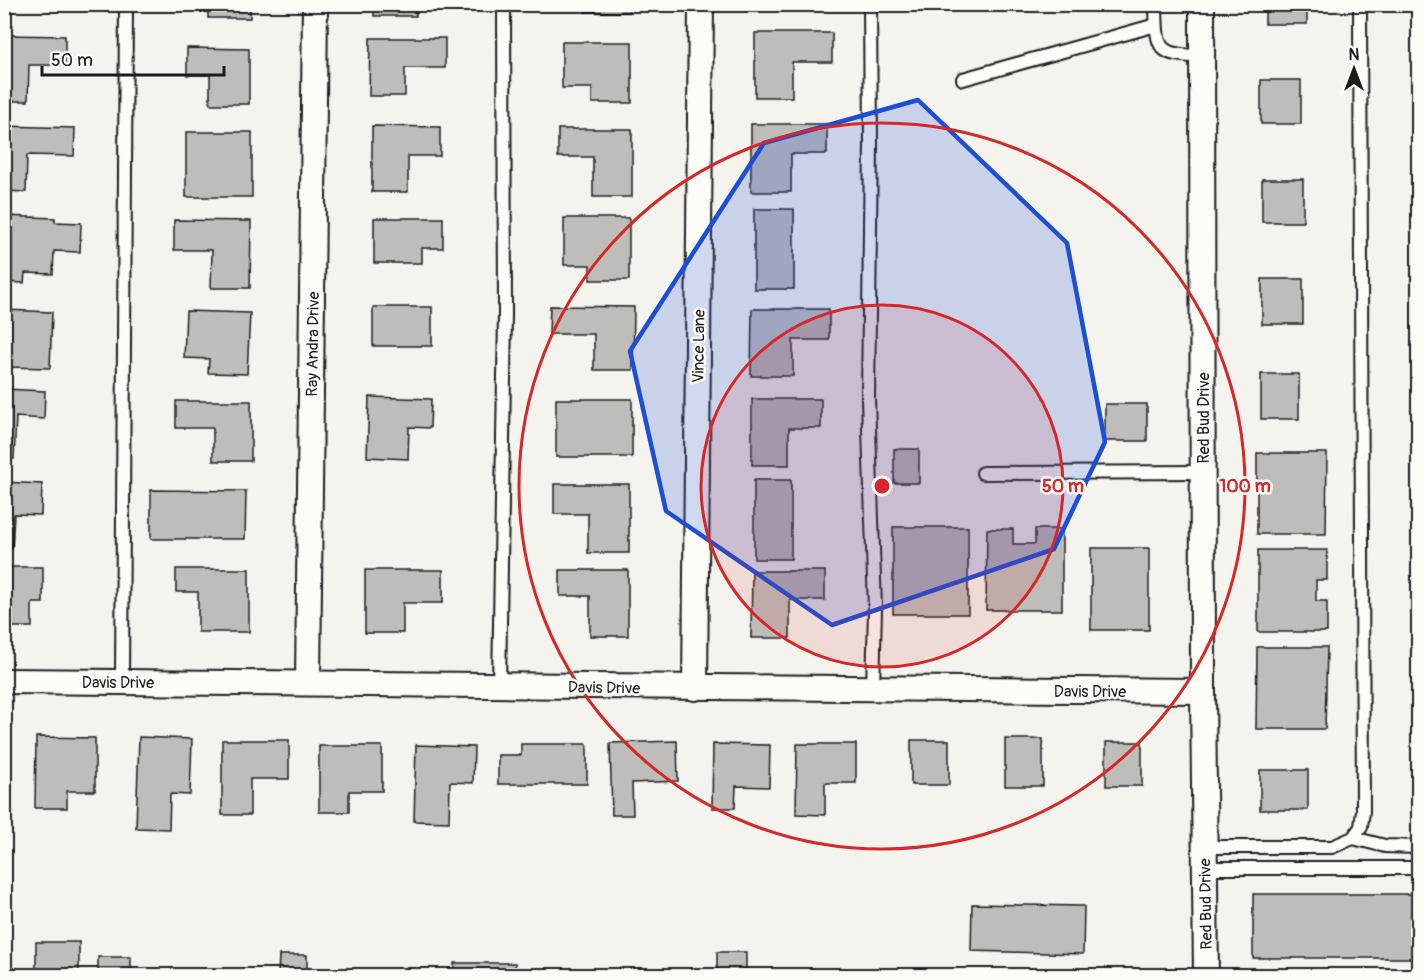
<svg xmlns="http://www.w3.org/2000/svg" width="1423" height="980" font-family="Pangolin,sans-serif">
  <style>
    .building { fill: #bebdba; stroke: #1c1c1c; stroke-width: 1.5 }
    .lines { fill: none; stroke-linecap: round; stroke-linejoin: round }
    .service-casing { stroke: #1c1c1c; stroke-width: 16 }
    .minor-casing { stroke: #1c1c1c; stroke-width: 28 }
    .service { stroke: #fdfcf7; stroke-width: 12 }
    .minor { stroke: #fdfcf7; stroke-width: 24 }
    .marked { fill: #1d4ed8; fill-opacity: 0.2; stroke: #1d4ed8; stroke-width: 4.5; stroke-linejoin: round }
    .ring { fill: none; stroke: #d62828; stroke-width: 3 }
    .labels { text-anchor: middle; stroke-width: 5; stroke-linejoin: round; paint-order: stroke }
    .street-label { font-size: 16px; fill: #1c1c1c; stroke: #fdfcf7 }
    .centre { fill: #d62828; stroke: #fdfcf7; stroke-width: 3 }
    .ring-label { font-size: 18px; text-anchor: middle; font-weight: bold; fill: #d62828; stroke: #fdfcf7; stroke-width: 5; stroke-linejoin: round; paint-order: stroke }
  </style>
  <rect width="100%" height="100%" fill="#f4f3ee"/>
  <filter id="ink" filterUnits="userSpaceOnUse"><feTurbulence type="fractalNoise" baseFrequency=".0167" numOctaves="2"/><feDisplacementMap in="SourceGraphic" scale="12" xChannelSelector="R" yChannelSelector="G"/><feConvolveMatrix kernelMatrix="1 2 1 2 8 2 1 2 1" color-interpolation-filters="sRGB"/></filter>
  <g filter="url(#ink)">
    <g class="building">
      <rect x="208" y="4" width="42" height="14"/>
      <rect x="374" y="4" width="42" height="12"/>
      <rect x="585" y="4" width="44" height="8"/>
      <rect x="1265" y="4" width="42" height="20"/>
      <polygon points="755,33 832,33 832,62 792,62 792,97 755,97"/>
      <polygon points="4,35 65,36 65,65 29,65 28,101 4,101"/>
      <polygon points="370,38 445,38 445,68 405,68 405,96 369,96"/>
      <polygon points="562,42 632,42 632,103 592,103 592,88 562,88"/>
      <polygon points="187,48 249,49 249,104 210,104 210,75 187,75"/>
      <rect x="1261" y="80" width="40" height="44"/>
      <polygon points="751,124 827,124 827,154 791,154 791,192 751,192"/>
      <polygon points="4,126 75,128 74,156 27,155 26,192 4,191"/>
      <polygon points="372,126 440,127 440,156 408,156 408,192 372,192"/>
      <polygon points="558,129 632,129 632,197 593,197 593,157 558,157"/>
      <rect x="186" y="132" width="66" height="65"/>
      <rect x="1262" y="179" width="41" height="43"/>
      <rect x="754" y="209" width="40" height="80"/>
      <polygon points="4,216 55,218 55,222 81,223 80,252 54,251 53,274 25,273 24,283 4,282"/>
      <polygon points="374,218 443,218 443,248 422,248 422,263 374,263"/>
      <polygon points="564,218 629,218 629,280 590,280 590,265 564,265"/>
      <polygon points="174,220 251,221 250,288 211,288 212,250 174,250"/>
      <rect x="1262" y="279" width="41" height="45"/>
      <polygon points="550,306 634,307 633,370 594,370 594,334 549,334"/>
      <rect x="373" y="307" width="59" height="39"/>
      <polygon points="752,309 829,309 829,340 793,340 793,376 751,376"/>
      <polygon points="4,310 52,312 50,368 4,367"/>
      <polygon points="186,311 250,313 247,374 208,373 209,359 184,358"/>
      <rect x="1261" y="374" width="38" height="45"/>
      <polygon points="4,389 45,391 44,419 16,417 14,459 4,458"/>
      <polygon points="369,397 431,399 430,428 409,427 408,459 367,457"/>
      <rect x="556" y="399" width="76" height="58"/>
      <polygon points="752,399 821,399 821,428 789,428 789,465 752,465"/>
      <polygon points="176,401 251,401 251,461 213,461 213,428 176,428"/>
      <rect x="1105" y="404" width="42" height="37"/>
      <rect x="894" y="449" width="25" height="34"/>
      <polygon points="1257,453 1327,453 1326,534 1257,534"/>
      <rect x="754" y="480" width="37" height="79"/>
      <polygon points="4,482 42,484 41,515 14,514 12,549 4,549"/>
      <polygon points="554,484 629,484 629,553 588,553 588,514 554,514"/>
      <polygon points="151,490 246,491 245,539 151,539"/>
      <rect x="893" y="527" width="75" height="87"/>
      <polygon points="987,529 1013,529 1013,544 1035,544 1035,529 1062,529 1062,610 986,610"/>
      <rect x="1091" y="548" width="58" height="82"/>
      <polygon points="1258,550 1327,550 1327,580 1316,580 1316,601 1327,601 1327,632 1258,632"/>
      <polygon points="4,567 43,567 43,603 32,603 32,627 4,627"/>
      <polygon points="176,569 249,569 249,632 198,632 198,592 176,592"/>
      <polygon points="365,570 443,570 443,603 403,603 403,633 365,633"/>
      <polygon points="560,570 628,570 628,636 590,636 590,596 560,596"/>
      <polygon points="752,571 825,571 825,600 790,600 790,638 751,638"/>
      <polygon points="1257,647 1327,647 1325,729 1256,729"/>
      <polygon points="4,735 10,735 9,777 4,776"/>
      <polygon points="36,737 95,738 95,791 67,791 67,808 35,808"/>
      <polygon points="139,737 192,739 190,795 170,794 169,829 136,828"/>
      <rect x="1005" y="739" width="38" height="47"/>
      <polygon points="222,740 289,740 289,779 250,779 250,815 222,815"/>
      <rect x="911" y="740" width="38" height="45"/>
      <polygon points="677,741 678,781 632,783 633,815 612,815 610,743"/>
      <rect x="1106" y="742" width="36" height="44"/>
      <polygon points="521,744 587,744 587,784 498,784 498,755 521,755"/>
      <polygon points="713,744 770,745 769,787 736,786 735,808 712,808"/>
      <polygon points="797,744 856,744 856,783 825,783 825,815 796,814"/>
      <polygon points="416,745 474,747 473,783 450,782 449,822 414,821"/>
      <polygon points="319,746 382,746 382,791 349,791 349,812 319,812"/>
      <rect x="1260" y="770" width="48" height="40"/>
      <rect x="1253" y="894" width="165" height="64"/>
      <polygon points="972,904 1084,906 1083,954 971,951"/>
      <polygon points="36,942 79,942 79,976 19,976 19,973 36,973"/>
      <rect x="717" y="952" width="29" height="24"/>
      <polygon points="279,955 307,955 307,976 278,976"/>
      <rect x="98" y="957" width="33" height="19"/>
      <rect x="454" y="963" width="61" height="13"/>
    </g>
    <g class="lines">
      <g class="service-casing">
        <g id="service">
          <polyline points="870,4 871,144 868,399 875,609 873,690"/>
          <path d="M1156 4C1157 48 1155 56 1202 56"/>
          <polyline points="963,79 1156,25"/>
          <polyline points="983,473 1203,472"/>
          <polyline points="122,682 126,4"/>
          <polyline points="499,686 505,315 504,4"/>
          <polyline points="1353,838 1385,846 1418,847"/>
          <polyline points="1205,847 1332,847 1353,838 1361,827 1363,811 1360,4"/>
          <polyline points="1205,868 1418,868"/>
        </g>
      </g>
      <g class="minor-casing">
        <g id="minor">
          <polyline points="1202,4 1203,691 1206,976"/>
          <polyline points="4,681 1203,691"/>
          <polyline points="308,683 315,4"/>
          <polyline points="695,688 701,4"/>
        </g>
      </g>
      <use href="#service" class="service"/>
      <use href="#minor" class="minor"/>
    </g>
  </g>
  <path class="marked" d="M918 100 1067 243 1105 442 1054 549 832 625 666 511 630 351 764 143Z"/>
  <circle cx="882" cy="486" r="181" fill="#d62828" fill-opacity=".12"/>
  <g class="ring">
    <circle cx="882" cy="486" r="181"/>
    <circle cx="882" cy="486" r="363"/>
  </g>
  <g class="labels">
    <g class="street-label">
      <text transform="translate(312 344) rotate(-89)" y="6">Ray Andra Drive</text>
      <text transform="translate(698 346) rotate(-89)" y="6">Vince Lane</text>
      <text transform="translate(1203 418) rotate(-90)" y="6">Red Bud Drive</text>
      <text x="118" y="688">Davis Drive</text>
      <text transform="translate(604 687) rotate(1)" y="6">Davis Drive</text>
      <text x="1090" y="697">Davis Drive</text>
      <text transform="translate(1205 904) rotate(-91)" y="6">Red Bud Drive</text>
    </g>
  </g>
  <circle cx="882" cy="486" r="9" class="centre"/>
  <g class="ring-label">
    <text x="1063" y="492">50 m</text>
    <text x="1245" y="492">100 m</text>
  </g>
  <rect width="1423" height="980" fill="none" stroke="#fdfcf7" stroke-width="24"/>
  <rect x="12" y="12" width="1399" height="956" fill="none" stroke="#1c1c1c" stroke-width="2" filter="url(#ink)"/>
  <g transform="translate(1354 69)" stroke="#fdfcf7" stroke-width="4.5" paint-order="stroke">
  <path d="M0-4.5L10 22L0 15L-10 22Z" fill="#1c1c1c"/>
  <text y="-9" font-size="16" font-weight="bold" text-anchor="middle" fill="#1c1c1c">N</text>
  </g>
  <path d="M42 66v9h182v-9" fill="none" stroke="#1c1c1c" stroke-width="3"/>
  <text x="51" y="66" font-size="18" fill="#1c1c1c" stroke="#fdfcf7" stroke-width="4.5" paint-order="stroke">50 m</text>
</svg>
